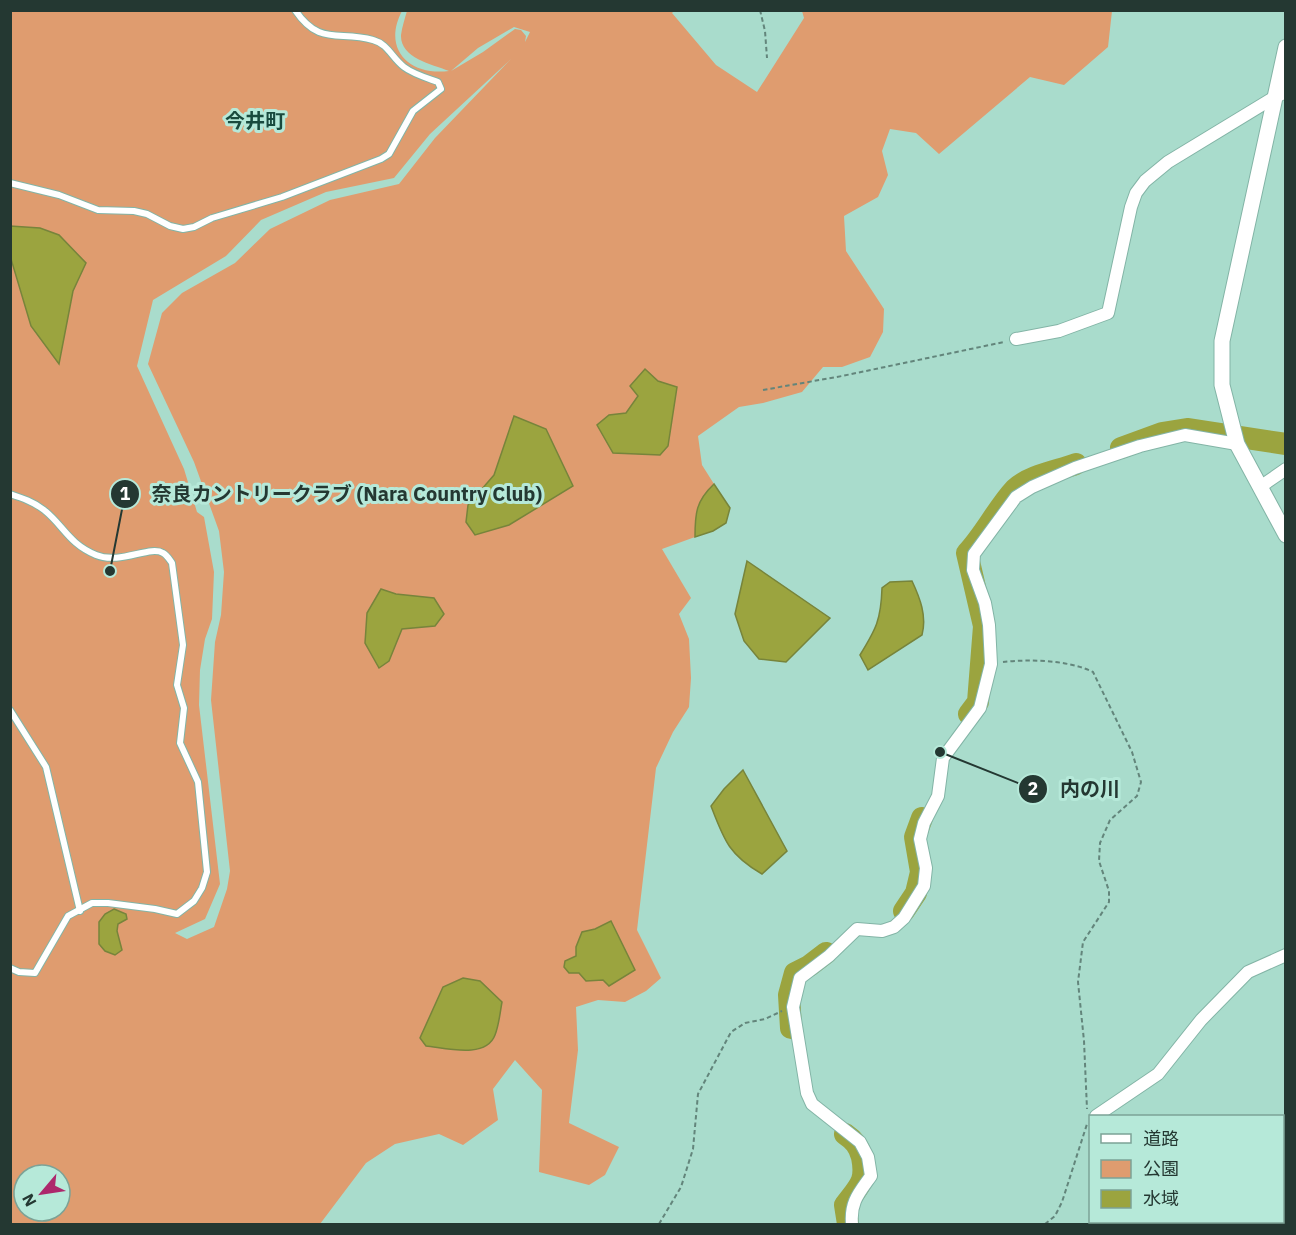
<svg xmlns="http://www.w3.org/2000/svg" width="1296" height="1235" font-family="'IBM Plex Sans','Noto Sans JP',sans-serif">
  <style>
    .green { fill: #df9c6f; fill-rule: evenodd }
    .water { fill: #9ba43f; stroke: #77843b; stroke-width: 1.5 }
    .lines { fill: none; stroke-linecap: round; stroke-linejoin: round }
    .river { stroke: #9ba43f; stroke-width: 22 }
    .service-casing { stroke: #83b4a6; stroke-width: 8 }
    .minor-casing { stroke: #83b4a6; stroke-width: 14 }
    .tertiary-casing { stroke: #83b4a6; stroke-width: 17 }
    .path { stroke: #63857b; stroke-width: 2; stroke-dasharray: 4.5 3; stroke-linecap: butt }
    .service { stroke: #fff; stroke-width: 6 }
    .minor { stroke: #fff; stroke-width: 12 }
    .tertiary { stroke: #fff; stroke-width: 15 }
    .labels { text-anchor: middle; stroke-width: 6; stroke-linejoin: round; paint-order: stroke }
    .neighbourhood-label { font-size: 20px; font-weight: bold; fill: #194a3e; stroke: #b6e9d9 }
    .leader { fill: none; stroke: #243832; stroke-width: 2 }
    .callout-dot { fill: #243832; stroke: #b6e9d9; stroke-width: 2 }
    .mark-label { font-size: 18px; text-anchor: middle; font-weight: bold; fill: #fff }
    .callout-label { font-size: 20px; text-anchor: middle; font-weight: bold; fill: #243832; stroke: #b6e9d9; stroke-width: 6; stroke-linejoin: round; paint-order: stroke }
  </style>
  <rect width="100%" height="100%" fill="#a9dccc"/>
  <path class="green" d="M10 11H402C382 49 409 76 449 71 431 64 400 58 401 35 402 27 405 18 407 11H674L672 13 716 65 757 92 804 18 802 11H1112L1108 47 1064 85 1030 77 939 154 916 133 890 129 882 151 888 175 878 197 844 216 846 251 884 309 883 332 870 357 842 367H823L802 392 763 403 739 407 698 436 702 465 714 484C697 500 695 514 695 537L662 549 691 598 679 614 689 639 691 678 689 707 673 732 656 768 637 930 661 978 646 991 625 1002 598 1000 576 1007 578 1050 569 1123 619 1147 605 1175 589 1185 539 1172 542 1090 515 1060 493 1089 498 1120 463 1145 439 1134 395 1144 366 1163 320 1224H11ZM514 27 530 32 525 42 526 36 521 30 515 29 483 52 451 71 478 48ZM511 59 435 138 399 184 330 200 270 229 235 263 182 293 162 313 148 364 194 462 219 531 224 572 221 615 215 642 211 700 230 871 227 889 214 927 187 939 175 933 205 919 220 884 199 705 200 670 205 639 212 619 214 572 204 517 197 512 184 469 137 366 153 300 226 256 261 220 326 192 394 178 430 134ZM24 1175H60V1211H24Z"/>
  <g class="water">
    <polygon points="10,226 40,228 59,235 86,263 73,291 59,364 31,326 11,259"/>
    <polygon points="645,369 658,381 677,387 668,446 660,455 613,453 597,425 609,415 626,413 638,396 630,386"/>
    <polygon points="514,416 546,429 573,486 509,525 475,535 466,522 468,505 494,475"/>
    <path d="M714 484 730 508 726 523 713 531 695 537C695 513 696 501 714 484Z"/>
    <polygon points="747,561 830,618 786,662 759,659 744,641 735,614"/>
    <path d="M912 581C920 598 927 616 922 635L868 670 860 655C876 629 881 620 882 588L890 582Z"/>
    <polygon points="381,589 396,594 434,598 444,614 435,626 402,629 389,661 379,668 365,643 367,613"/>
    <path d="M743 770 787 851 762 874C729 855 724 840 711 806L724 789Z"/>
    <polygon points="114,909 126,914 127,919 118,924 117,931 122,950 115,955 105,951 99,944 99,922 105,914"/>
    <polygon points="611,921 635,970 609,986 603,980 586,981 579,973 569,973 564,967 565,961 576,956 576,947 582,932 595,929"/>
    <path d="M463 978 480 981 502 1002C500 1013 499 1025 495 1035 486 1059 446 1048 426 1046L420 1038 443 987Z"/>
  </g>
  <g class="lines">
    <g class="river">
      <polyline points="1121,448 1162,433 1187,429 1286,444"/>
      <path d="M969 714 978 702 984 626 967 553C985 534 998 507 1015 489 1030 475 1057 471 1076 464"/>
      <polyline points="904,911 916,893 921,872 915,837 922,818"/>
      <polyline points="791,1028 789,995 795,973 809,966 826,953"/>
      <path d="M845 1134C854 1140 859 1146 862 1157 867 1182 859 1186 845 1205L848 1224"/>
    </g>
    <g class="service-casing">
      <g id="service">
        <path d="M10 183 59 195 98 210 134 211 147 214 170 226 183 229 194 227 212 218 282 197 381 159 389 154 413 111 441 89 438 82C427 78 413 74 404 67 392 58 388 44 373 40 339 30 320 47 295 10"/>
        <path d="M10 494C22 498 34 502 44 510 64 526 68 543 96 555 120 565 150 545 163 553 167 555 169 559 172 563L183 645 177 685 184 708 180 743 198 782 207 872 202 888 194 901 177 914 155 909 108 903H92L68 916 35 973 19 972 10 968"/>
        <polyline points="10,710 46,767 80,911"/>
      </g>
    </g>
    <g class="minor-casing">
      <g id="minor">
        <polyline points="1016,339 1059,331 1108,313 1131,207 1136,193 1145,181 1168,162 1275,97 1286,92"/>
        <polyline points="1260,487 1286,469"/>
        <polyline points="1096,1116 1158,1074 1201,1020 1248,972 1286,955"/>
        <path d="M852 1224C850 1202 859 1193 871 1176L868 1157 860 1142 812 1104 807 1093 793 1007 800 978 829 956 857 929 882 931 894 927 904 918 924 886 926 868 920 839 924 823 938 796 943 758 980 708 991 664 989 625 985 603 973 570 974 554 1016 497 1032 487 1075 468 1140 446 1185 435 1237 444"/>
      </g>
    </g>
    <g class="tertiary-casing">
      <polyline id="tertiary" points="1286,47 1222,341 1222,385 1237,444 1286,535"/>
    </g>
    <g class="path">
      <polyline points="760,10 765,31 767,58"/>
      <polyline points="763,390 842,376 1004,342"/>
      <path d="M1003 662C1029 659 1069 660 1093 672L1132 752 1141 782 1137 796 1110 820 1100 843 1099 861 1109 891V902L1083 942 1078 982 1084 1041 1087 1109"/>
      <polyline points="659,1224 681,1187 693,1149 698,1094 731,1032 745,1023 765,1019 782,1011"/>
      <polyline points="1045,1224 1055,1216 1062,1202 1087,1124"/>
    </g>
    <use href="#service" class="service"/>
    <use href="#minor" class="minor"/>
    <use href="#tertiary" class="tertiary"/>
  </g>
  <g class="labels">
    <g class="neighbourhood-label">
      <text x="255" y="128">今井町</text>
    </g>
  </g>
  <path class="leader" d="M110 571L125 494M940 752L1033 789"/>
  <g class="callout-dot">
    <circle cx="110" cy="571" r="6"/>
    <circle cx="940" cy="752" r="6"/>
    <circle cx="125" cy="494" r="15"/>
    <circle cx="1033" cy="789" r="15"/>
  </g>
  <g class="mark-label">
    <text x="125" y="500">1</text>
    <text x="1033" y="795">2</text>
  </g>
  <g class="callout-label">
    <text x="347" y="501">奈良カントリークラブ (Nara Country Club)</text>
    <text x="1090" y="796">内の川</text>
  </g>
  <rect width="1296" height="1235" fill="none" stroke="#243832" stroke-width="24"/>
  <rect x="1089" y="1115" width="195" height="108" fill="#b6e9d9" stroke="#7ca296" stroke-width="1.5"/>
  <rect x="1101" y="1134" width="30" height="9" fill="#ffffff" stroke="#7ca296" stroke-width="1.5"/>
  <text x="1143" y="1145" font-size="18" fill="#243832">道路</text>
  <rect x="1101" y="1160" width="30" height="18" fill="#df9c6f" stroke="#7ca296" stroke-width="1.5"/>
  <text x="1143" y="1175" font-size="18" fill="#243832">公園</text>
  <rect x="1101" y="1190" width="30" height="18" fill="#9ba43f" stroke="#7ca296" stroke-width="1.5"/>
  <text x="1143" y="1205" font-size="18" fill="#243832">水域</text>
  <g transform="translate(42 1193) rotate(241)"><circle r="28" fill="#b6e9d9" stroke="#7ca296" stroke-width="1.5"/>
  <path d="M0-4.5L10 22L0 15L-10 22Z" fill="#ad276c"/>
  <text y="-9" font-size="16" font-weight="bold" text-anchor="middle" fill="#243832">N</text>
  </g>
</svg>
